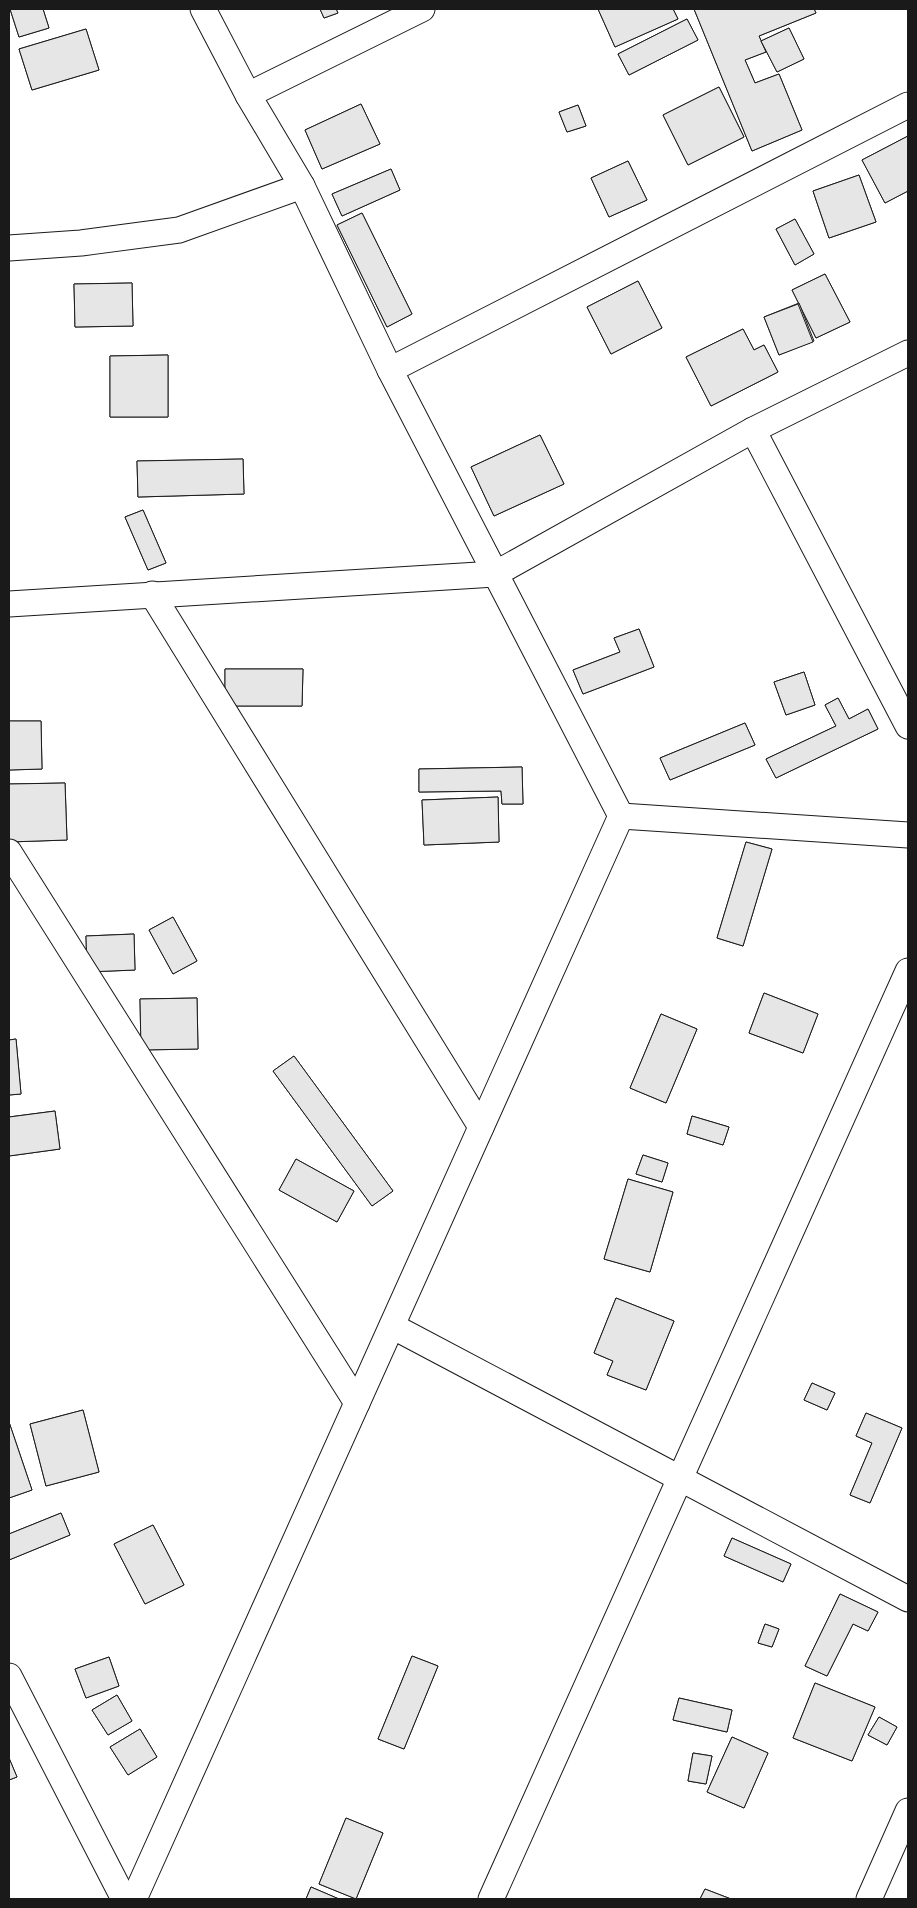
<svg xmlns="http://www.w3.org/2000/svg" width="917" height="1908" font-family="'Public Sans',sans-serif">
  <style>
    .building { fill: #e6e6e6; stroke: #1a1a1a }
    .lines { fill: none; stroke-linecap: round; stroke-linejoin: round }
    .minor-casing { stroke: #1a1a1a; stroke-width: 27 }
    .minor { stroke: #fff; stroke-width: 25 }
  </style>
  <rect width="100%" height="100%" fill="#fff"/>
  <g class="building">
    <polygon points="10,9 43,9 49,28 19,37"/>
    <polygon points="10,9 43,9 49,28 19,37"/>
    <polygon points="320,9 336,9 338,13 324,18"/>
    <polygon points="320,9 336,9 338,13 324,18"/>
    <polygon points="598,9 673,9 678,19 615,47"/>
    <polygon points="598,9 673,9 678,19 615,47"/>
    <polygon points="694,9 814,9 816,13 759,36 766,52 745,60 755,83 779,74 802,130 752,151"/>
    <polygon points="694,9 814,9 816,13 759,36 766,52 745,60 755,83 779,74 802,130 752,151"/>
    <polygon points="687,19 698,40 629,75 618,54"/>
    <polygon points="687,19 698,40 629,75 618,54"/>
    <polygon points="789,28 804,59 777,72 761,41"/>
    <polygon points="789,28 804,59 777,72 761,41"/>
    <polygon points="86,29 99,70 32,90 19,49"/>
    <polygon points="86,29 99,70 32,90 19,49"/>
    <polygon points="719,87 744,137 688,165 663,115"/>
    <polygon points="719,87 744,137 688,165 663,115"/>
    <polygon points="361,104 380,144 322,169 305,130"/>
    <polygon points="361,104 380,144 322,169 305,130"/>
    <polygon points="578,105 586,126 567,132 559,112"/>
    <polygon points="578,105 586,126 567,132 559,112"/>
    <polygon points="908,136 908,191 885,203 862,160"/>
    <polygon points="908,136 908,191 885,203 862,160"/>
    <polygon points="628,161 647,200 609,217 591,178"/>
    <polygon points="628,161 647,200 609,217 591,178"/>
    <polygon points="391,169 400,190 342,216 332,194"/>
    <polygon points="391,169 400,190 342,216 332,194"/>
    <polygon points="859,175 876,222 829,238 813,191"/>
    <polygon points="859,175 876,222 829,238 813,191"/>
    <polygon points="362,213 412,314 387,327 337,225"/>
    <polygon points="362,213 412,314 387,327 337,225"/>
    <polygon points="795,219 814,254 795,265 776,229"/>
    <polygon points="795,219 814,254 795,265 776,229"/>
    <polygon points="825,274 850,322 816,338 792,290"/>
    <polygon points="825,274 850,322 816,338 792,290"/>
    <polygon points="638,281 662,328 611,354 587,307"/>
    <polygon points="638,281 662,328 611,354 587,307"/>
    <polygon points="132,283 133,326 75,327 74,284"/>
    <polygon points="132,283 133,326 75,327 74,284"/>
    <polygon points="799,303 814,341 779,355 764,317"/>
    <polygon points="798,304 813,342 779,355 764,317"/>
    <polygon points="743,329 754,350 764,345 778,372 711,406 686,357"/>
    <polygon points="743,329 754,350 764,345 778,372 711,406 686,357"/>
    <polygon points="168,355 168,417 110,417 110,356"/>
    <polygon points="168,355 168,417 110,417 110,356"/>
    <polygon points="540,435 564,484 494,516 471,467"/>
    <polygon points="540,435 564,484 494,516 471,467"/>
    <polygon points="243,459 244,494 138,497 137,461"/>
    <polygon points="243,459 244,494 138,497 137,461"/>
    <polygon points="143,510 166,563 148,570 125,517"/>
    <polygon points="143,510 166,563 148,570 125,517"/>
    <polygon points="639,629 654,667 583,694 573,670 620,652 614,638"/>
    <polygon points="639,629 654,667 583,694 573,670 620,652 614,638"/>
    <polygon points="225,669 303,669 302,706 225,706"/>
    <polygon points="225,669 303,669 302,706 225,706"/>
    <polygon points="804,672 815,705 786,715 774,682"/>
    <polygon points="804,672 815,705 786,715 774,682"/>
    <polygon points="838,698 849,719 868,709 878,729 776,778 766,759 836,726 825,705"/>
    <polygon points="838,698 849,719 868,709 878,729 776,778 766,759 836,726 825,705"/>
    <polygon points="9,721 41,721 42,769 9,770"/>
    <polygon points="9,721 41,721 42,769 9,770"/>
    <polygon points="745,723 755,745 670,780 660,758"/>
    <polygon points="745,723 755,745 670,780 660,758"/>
    <polygon points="522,767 523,804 502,804 501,791 419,792 419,769"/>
    <polygon points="522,767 523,804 502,804 501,791 419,792 419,769"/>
    <polygon points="65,783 67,840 9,842 9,784"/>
    <polygon points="65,783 67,840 9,842 9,784"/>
    <polygon points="498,797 499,842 424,845 422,800"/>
    <polygon points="498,797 499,842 424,845 422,800"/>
    <polygon points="746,842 772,849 743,946 717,938"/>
    <polygon points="746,842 772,849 743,946 717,938"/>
    <polygon points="173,917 197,961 173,974 149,930"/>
    <polygon points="173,917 197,961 173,974 149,930"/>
    <polygon points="134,934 135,970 87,972 86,936"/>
    <polygon points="134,934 135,970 87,972 86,936"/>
    <polygon points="764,993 818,1014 803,1053 749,1033"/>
    <polygon points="764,993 818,1014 803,1053 749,1033"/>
    <polygon points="197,998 198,1049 141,1050 140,999"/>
    <polygon points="197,998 198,1049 141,1050 140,999"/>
    <polygon points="661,1014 697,1029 666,1103 630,1088"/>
    <polygon points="661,1014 697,1029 666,1103 630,1088"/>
    <polygon points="16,1039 21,1094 9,1095 9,1040"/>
    <polygon points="16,1039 21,1094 9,1095 9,1040"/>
    <polygon points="294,1056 393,1191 372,1206 273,1071"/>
    <polygon points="294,1056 393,1191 372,1206 273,1071"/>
    <polygon points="55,1111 60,1149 9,1156 9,1117"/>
    <polygon points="55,1111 60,1149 9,1156 9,1117"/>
    <polygon points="692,1116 729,1127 723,1145 687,1134"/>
    <polygon points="692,1116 729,1127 723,1145 687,1134"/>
    <polygon points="643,1155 668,1163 662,1182 636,1174"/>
    <polygon points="643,1155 668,1163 662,1182 636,1174"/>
    <polygon points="296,1159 354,1191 337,1222 279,1190"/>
    <polygon points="296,1159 354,1191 337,1222 279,1190"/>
    <polygon points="628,1179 673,1192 650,1272 604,1259"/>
    <polygon points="628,1179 673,1192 650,1272 604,1259"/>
    <polygon points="616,1298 674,1321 646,1390 607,1375 613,1361 594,1353"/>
    <polygon points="616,1298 674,1321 646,1390 607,1375 613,1361 594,1353"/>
    <polygon points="812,1383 835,1393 827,1410 804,1400"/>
    <polygon points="812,1383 835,1393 827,1410 804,1400"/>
    <polygon points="83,1410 99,1472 46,1486 30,1424"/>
    <polygon points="83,1410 99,1472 46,1486 30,1424"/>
    <polygon points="866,1413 902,1428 870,1503 850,1495 872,1443 856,1436"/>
    <polygon points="866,1413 902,1428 870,1503 850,1495 872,1443 856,1436"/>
    <polygon points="9,1422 32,1490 9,1498"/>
    <polygon points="9,1422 32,1490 9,1498"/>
    <polygon points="61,1513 70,1535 9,1560 9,1534"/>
    <polygon points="61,1513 70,1535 9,1560 9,1534"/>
    <polygon points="153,1525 184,1585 145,1604 114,1544"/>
    <polygon points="153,1525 184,1585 145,1604 114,1544"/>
    <polygon points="732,1538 791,1564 783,1582 724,1556"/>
    <polygon points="732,1538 791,1564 783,1582 724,1556"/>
    <polygon points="840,1594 878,1612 868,1631 853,1624 827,1676 805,1666"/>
    <polygon points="840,1594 878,1612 868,1631 853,1624 827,1676 805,1666"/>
    <polygon points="765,1624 779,1629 772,1647 758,1643"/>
    <polygon points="765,1624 779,1629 772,1647 758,1643"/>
    <polygon points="412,1656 438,1666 404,1749 378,1739"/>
    <polygon points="412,1656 438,1666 404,1749 378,1739"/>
    <polygon points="109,1657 119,1686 86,1698 75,1669"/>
    <polygon points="109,1657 119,1686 86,1698 75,1669"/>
    <polygon points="815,1683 875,1707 852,1761 793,1738"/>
    <polygon points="815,1683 875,1707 852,1761 793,1738"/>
    <polygon points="117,1695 132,1721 108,1735 92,1710"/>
    <polygon points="117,1695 132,1721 108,1735 92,1710"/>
    <polygon points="679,1698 732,1710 727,1732 673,1720"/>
    <polygon points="679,1698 732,1710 727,1732 673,1720"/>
    <polygon points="879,1717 897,1727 887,1745 868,1735"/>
    <polygon points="879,1717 897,1727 887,1745 868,1735"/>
    <polygon points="140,1729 157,1757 128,1775 110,1747"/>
    <polygon points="140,1729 157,1757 128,1775 110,1747"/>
    <polygon points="732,1737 768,1753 744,1808 707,1792"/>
    <polygon points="732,1737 768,1753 744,1808 707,1792"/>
    <polygon points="693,1753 712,1756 706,1784 688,1781"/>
    <polygon points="693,1753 712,1756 706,1784 688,1781"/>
    <polygon points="9,1758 17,1777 9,1780"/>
    <polygon points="9,1758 17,1777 9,1780"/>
    <polygon points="346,1818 383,1833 356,1899 319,1884"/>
    <polygon points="346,1818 383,1833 356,1899 319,1884"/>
    <polygon points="311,1887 339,1899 306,1899"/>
    <polygon points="311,1887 339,1899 306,1899"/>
    <polygon points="705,1889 731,1899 700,1899"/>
    <polygon points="705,1889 731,1899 700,1899"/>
  </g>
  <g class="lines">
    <g class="minor-casing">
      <g id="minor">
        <polyline points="203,9 248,95 302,186 390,370 621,816"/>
        <polyline points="248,95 422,9"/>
        <polyline points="9,248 81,243 179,230 302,186"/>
        <polyline points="390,370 908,105"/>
        <polyline points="753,430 908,726"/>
        <polyline points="152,594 481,1127"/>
        <polyline points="9,604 495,574 753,430 908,353"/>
        <polyline points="621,816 908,835"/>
        <polyline points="9,852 357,1403"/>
        <polyline points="392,1326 908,1599"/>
        <polyline points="9,1676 124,1899"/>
        <polyline points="134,1899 621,816"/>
        <polyline points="491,1899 908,971"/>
        <polyline points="869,1899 908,1811"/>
      </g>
    </g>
    <use href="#minor" class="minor"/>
  </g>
  <rect width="917" height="1908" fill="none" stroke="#1a1a1a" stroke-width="20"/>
</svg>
